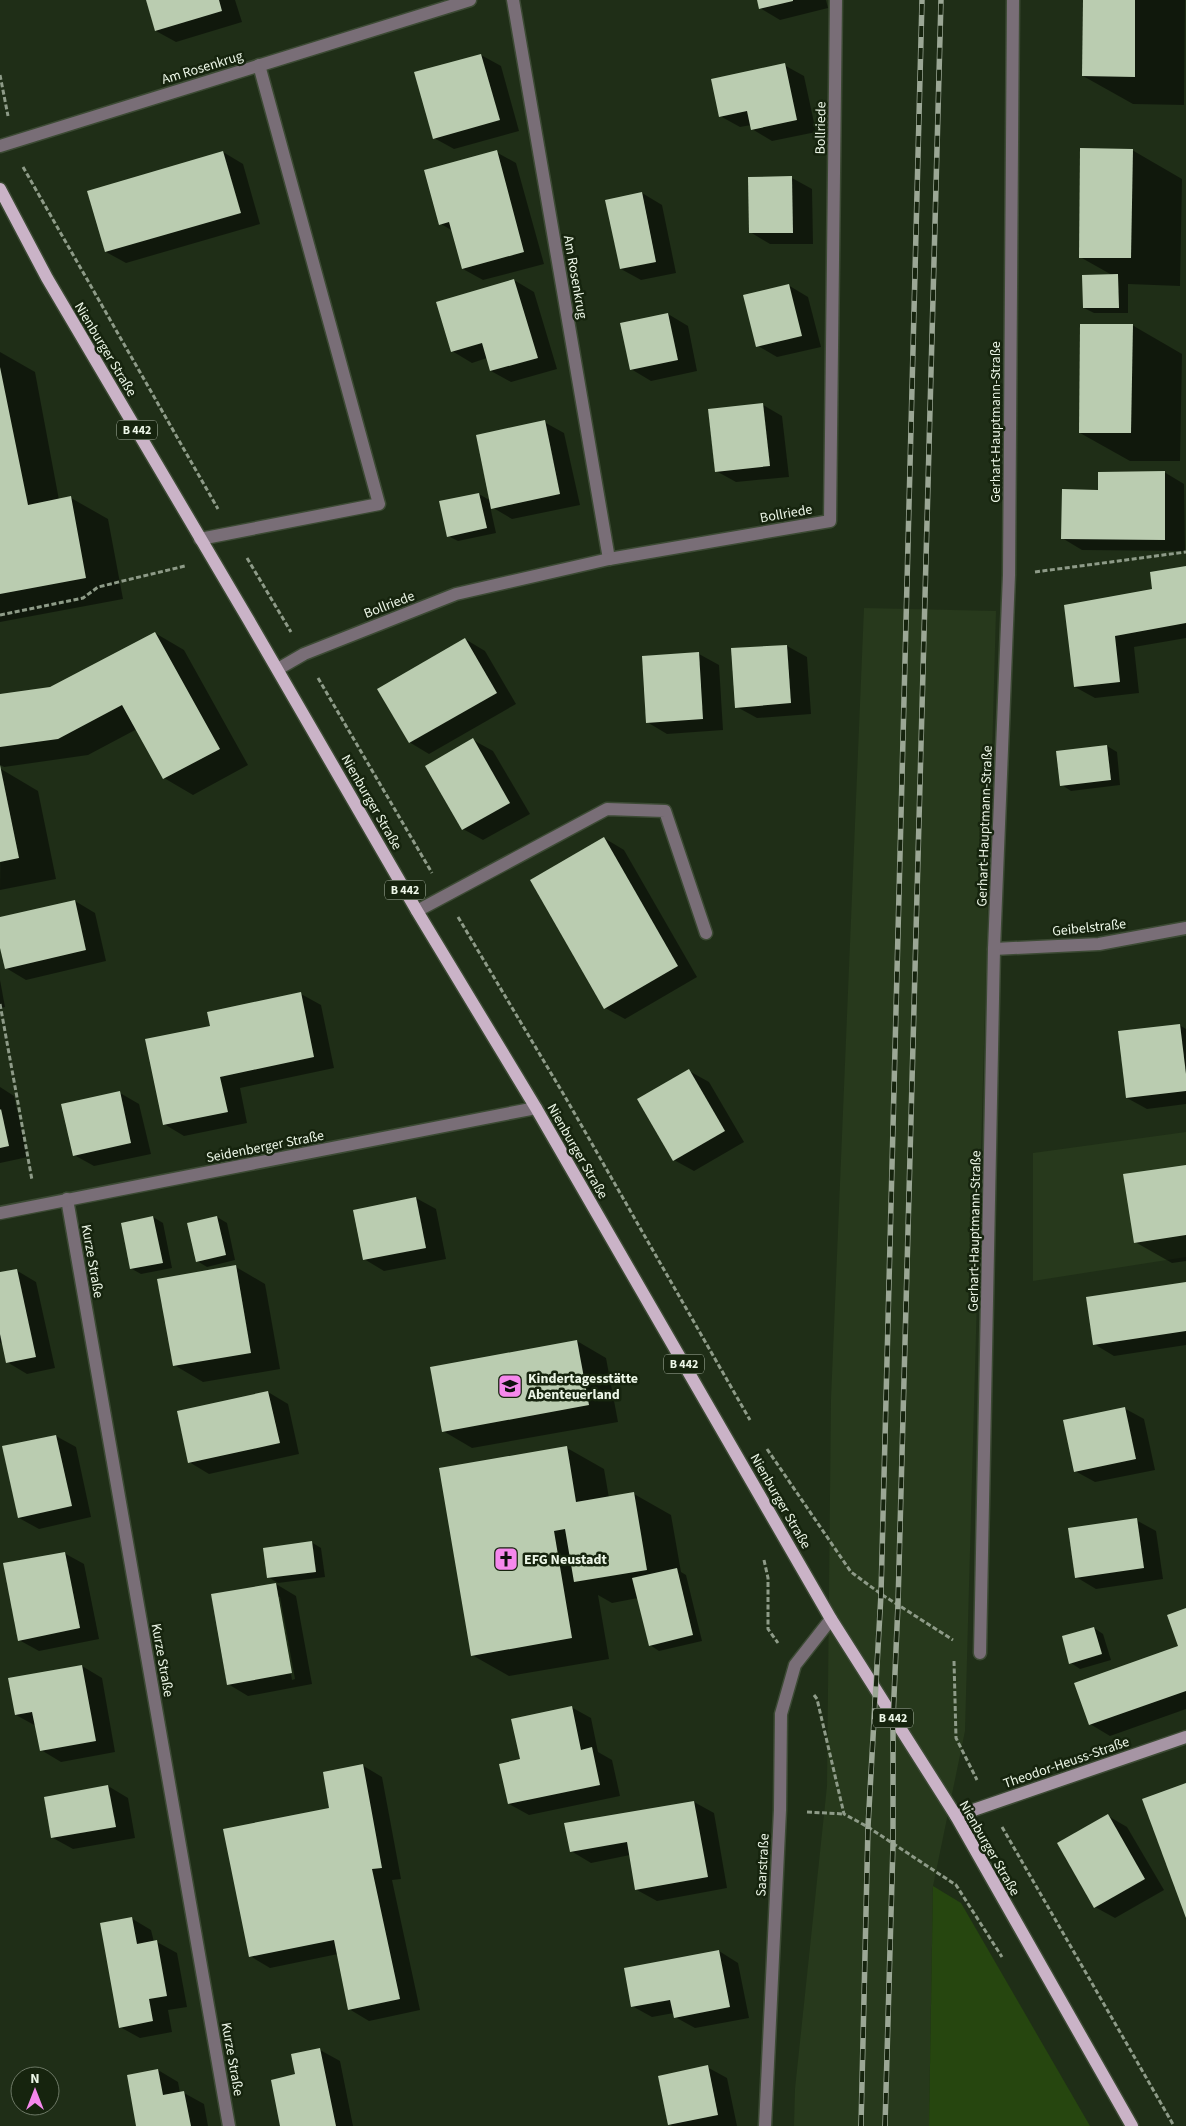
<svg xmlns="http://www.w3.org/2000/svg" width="1186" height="2126" font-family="'Source Sans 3',sans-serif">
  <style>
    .built { fill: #27391c }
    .green { fill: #26460f }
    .shadow { fill: #0007; fill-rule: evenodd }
    .building { fill: #baccb0 }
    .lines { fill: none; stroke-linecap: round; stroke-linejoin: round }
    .lane-casing { stroke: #3c4a34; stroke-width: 15 }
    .street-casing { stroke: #3c4a34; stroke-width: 15 }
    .secondary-casing { stroke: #3c4a34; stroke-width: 15 }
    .primary-casing { stroke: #3c4a34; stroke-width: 15 }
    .path { stroke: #8e9b88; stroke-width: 3; stroke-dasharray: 5 2.5; stroke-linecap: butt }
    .lane { stroke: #796e77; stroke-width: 12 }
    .street { stroke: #796e77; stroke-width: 12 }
    .secondary { stroke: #a695a4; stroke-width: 12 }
    .primary { stroke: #cab3c7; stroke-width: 12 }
    .rail-casing { stroke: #9ba795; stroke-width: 5.5 }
    .rail { stroke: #16240e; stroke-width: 4; stroke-dasharray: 11; stroke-linecap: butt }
    .labels { text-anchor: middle; stroke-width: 5; stroke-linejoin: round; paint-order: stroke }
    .shield { fill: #16240e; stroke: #acb7a6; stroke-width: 1 }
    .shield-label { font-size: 12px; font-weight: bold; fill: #ecf6e7 }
    .street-label { font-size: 14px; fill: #ecf6e7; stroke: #16240e }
    .poi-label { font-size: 14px; font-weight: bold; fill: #ecf6e7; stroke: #16240e; text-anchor: start }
  </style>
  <rect width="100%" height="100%" fill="#1f2e17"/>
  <g class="built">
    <polygon points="864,608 996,611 965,1731 933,1886 929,2126 794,2126 795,2089 827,1786 831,1399"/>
    <polygon points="1186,1132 1186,1257 1033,1281 1033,1153"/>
  </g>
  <polygon class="green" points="933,1886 961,1903 1090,2126 929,2126"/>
  <g class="shadow">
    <polygon points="147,0 235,0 242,22 176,42 156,31"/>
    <polygon points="758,0 826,0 828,8 780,20 760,8"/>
    <polygon points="1084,0 1185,0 1184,105 1133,104 1083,76"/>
    <polygon points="481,55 501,66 519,131 454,149 434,138"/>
    <polygon points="784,65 804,76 816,132 772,141 752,129 751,125 740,127 720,116"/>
    <polygon points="1132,150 1182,179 1180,286 1128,284 1128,313 1094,313 1084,308 1112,275 1080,257"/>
    <polygon points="223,152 243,164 260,224 126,263 106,252"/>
    <polygon points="496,152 516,163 544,264 483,280 463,269 453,231 441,224"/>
    <polygon points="792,178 812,189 813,244 770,244 750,232"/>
    <polygon points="642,193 662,205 676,273 641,280 621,269"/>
    <polygon points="514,280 534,292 557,369 511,382 491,371 487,358 472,363 452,351"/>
    <polygon points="788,285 808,297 821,347 777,357 758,346"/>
    <polygon points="668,314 688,326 697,371 651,381 631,369"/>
    <polygon points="1132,325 1182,354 1180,461 1130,461 1080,433"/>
    <polygon points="0,352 35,372 59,500 71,498 108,519 123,599 0,622"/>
    <polygon points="763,405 782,416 789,477 736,482 716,471"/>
    <polygon points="544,422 564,433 580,505 512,519 490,506 496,533 458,541 448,536 479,494 491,501"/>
    <polygon points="1164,472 1184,484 1185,551 1082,550 1062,538"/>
    <polygon points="1186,567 1186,638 1134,647 1139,693 1095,698 1075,687 1066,606 1154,590"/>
    <polygon points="155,633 184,650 248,765 193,795 164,778 137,729 88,755 4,767 0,765 0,695 51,688"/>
    <polygon points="465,639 485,651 516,704 429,754 409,742"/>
    <polygon points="787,646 807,657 811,714 757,718 737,707"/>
    <polygon points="699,654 719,665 723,730 667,734 647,722"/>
    <polygon points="473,740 493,751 530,814 483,840 463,829"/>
    <polygon points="1107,746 1117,752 1120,785 1071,791 1062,785"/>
    <polygon points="1,769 38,791 56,879 0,890"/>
    <polygon points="604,838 624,850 697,977 625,1019 605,1008"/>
    <polygon points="75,901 95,913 106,961 26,980 6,968 0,943 0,918"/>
    <polygon points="0,980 5,1007 0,1008"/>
    <polygon points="301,994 321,1005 334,1068 240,1088 247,1123 184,1136 164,1124 211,1027"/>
    <polygon points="1179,1025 1186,1029 1186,1104 1147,1109 1127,1098"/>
    <polygon points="689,1071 709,1082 744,1142 694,1171 674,1160"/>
    <polygon points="0,1087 14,1096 28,1157 0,1163"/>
    <polygon points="120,1093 139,1104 151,1154 94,1166 74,1155"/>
    <polygon points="1186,1166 1186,1261 1172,1263 1135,1242"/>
    <polygon points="416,1198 436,1209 446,1259 384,1271 364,1259"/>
    <polygon points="153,1217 163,1223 172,1268 141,1274 132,1269"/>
    <polygon points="217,1217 227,1223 235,1260 207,1267 197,1261"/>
    <polygon points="236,1267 265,1284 280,1369 203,1382 174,1365"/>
    <polygon points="16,1270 36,1282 55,1368 27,1374 7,1362 3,1342 0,1343 0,1274"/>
    <polygon points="1186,1283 1186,1345 1114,1356 1094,1344"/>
    <polygon points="577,1341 606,1358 618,1422 472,1448 443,1431"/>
    <polygon points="268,1392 288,1404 299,1454 209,1474 189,1462"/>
    <polygon points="1124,1408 1144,1419 1155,1470 1095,1482 1075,1471"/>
    <polygon points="56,1436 76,1447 91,1517 39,1529 19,1518"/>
    <polygon points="567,1448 604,1469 609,1498 634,1494 671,1515 681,1572 686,1575 702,1641 659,1651 650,1645 638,1598 612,1603 598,1595 609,1659 509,1676 472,1655"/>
    <polygon points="1136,1520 1156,1531 1163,1579 1096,1589 1076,1577"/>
    <polygon points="311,1542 321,1548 325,1577 278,1583 268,1577"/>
    <polygon points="64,1553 84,1564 99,1639 39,1651 19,1640"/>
    <path d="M276 1584 296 1596 312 1684 248 1696 228 1684 212 1595ZM278 1597H280L295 1679 292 1680Z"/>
    <polygon points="1186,1609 1186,1709 1110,1736 1090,1724 1179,1647"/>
    <polygon points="1094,1628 1103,1634 1111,1660 1080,1669 1071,1663"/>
    <polygon points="82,1666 102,1678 115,1752 61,1762 41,1750 36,1726 16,1715"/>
    <polygon points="571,1707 591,1718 598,1752 612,1760 620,1796 529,1815 509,1804 521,1760"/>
    <polygon points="362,1765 382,1777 401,1879 392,1880 420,2010 369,2021 349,2009 338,1954 270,1968 250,1956 330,1809"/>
    <polygon points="108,1786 128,1798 135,1838 73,1849 53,1838"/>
    <polygon points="694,1802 714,1813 727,1888 657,1901 637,1890 630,1855 591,1863 571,1851"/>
    <polygon points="1108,1816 1127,1827 1164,1890 1115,1918 1095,1907"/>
    <polygon points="131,1918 151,1930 154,1942 157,1942 177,1953 187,2007 168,2010 172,2032 140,2038 120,2027"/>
    <polygon points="719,1951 738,1963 749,2018 695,2028 675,2017 674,2013 652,2017 632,2006"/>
    <polygon points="320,2050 340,2061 353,2126 281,2126 297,2075"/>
    <polygon points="707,2067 727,2078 737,2126 672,2126 669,2124"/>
    <polygon points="158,2070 178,2082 180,2093 184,2093 204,2104 208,2126 137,2126"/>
  </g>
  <g class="building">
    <polygon points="146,0 219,0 222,11 155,31"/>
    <polygon points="757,0 793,0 793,1 759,9"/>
    <polygon points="1083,0 1135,0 1135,77 1082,76"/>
    <polygon points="481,54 500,120 433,139 414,72"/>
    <polygon points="785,63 797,120 751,130 747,111 719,117 711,79"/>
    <polygon points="1080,148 1133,149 1131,258 1079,258"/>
    <polygon points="497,150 524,252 462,269 449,222 439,225 424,170"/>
    <polygon points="223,151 241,213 105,252 87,191"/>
    <polygon points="792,176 793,233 749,233 748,177"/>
    <polygon points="642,192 656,262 620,269 605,200"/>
    <polygon points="1118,274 1119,308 1083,308 1082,275"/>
    <polygon points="514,279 538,358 490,371 482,343 451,352 436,302"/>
    <polygon points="789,284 802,336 756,347 743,295"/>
    <polygon points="668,313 678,360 630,370 620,323"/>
    <polygon points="1080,324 1133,324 1131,433 1079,433"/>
    <polygon points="0,367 28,505 71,496 86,578 0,594"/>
    <polygon points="763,403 770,466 715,472 708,409"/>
    <polygon points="545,420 560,494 491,509 476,435"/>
    <polygon points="1165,471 1165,540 1061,539 1062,489 1098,490 1098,472"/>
    <polygon points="479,493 487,528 447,537 439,501"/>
    <polygon points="1186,566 1186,623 1115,636 1120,682 1074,687 1064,605 1152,589 1150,572"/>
    <polygon points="155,632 220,749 163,779 122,705 58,739 0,747 0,694 50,687"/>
    <polygon points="465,638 497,693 409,743 377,689"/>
    <polygon points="787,645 791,703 735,708 731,648"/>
    <polygon points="699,652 703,719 646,723 642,656"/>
    <polygon points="473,738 510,803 462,830 425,766"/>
    <polygon points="1107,745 1111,780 1060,786 1056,751"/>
    <polygon points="0,765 19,858 0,862"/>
    <polygon points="604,837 678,966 604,1009 530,880"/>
    <polygon points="75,900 86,950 5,969 0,948 0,917"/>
    <polygon points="301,992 314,1057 220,1077 228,1112 163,1125 145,1039 210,1026 207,1012"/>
    <polygon points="1180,1024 1186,1074 1186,1091 1126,1098 1118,1031"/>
    <polygon points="689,1069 725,1131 673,1161 637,1099"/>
    <polygon points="120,1091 131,1143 73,1156 61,1104"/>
    <polygon points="1,1109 9,1146 0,1148 0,1110"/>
    <polygon points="1186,1165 1186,1235 1134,1243 1123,1174"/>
    <polygon points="416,1197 426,1248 363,1260 353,1210"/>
    <polygon points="153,1216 163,1263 130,1269 121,1223"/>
    <polygon points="217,1216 226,1255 196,1262 187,1223"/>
    <polygon points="236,1265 251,1353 173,1366 157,1279"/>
    <polygon points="17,1269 36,1357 6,1363 0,1334 0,1272"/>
    <polygon points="1186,1282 1186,1331 1093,1345 1086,1297"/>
    <polygon points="577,1340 589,1405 442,1432 430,1367"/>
    <polygon points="268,1391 280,1443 188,1463 177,1411"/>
    <polygon points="1125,1407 1136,1459 1074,1472 1063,1420"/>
    <polygon points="56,1435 72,1506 18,1518 2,1446"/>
    <polygon points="567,1446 576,1502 634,1492 647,1570 574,1582 565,1529 554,1531 572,1638 471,1656 439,1468"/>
    <polygon points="1137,1518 1144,1568 1075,1578 1068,1528"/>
    <polygon points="312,1541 316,1572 267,1578 263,1548"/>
    <polygon points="65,1552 80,1628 18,1641 3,1563"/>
    <polygon points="677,1568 693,1635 649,1646 632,1578"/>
    <polygon points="276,1583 292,1673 227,1685 211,1594"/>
    <polygon points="1186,1608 1186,1691 1089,1725 1074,1683 1178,1646 1167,1615"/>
    <polygon points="1094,1627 1102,1654 1069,1664 1062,1636"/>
    <polygon points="82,1665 96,1741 40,1751 32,1712 15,1715 8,1678"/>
    <polygon points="572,1706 581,1750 592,1747 600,1785 508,1804 499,1764 520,1759 511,1719"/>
    <polygon points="363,1764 382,1868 372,1869 400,1999 348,2010 334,1940 249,1957 223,1829 329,1808 323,1772"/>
    <polygon points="1186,1783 1186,1918 1142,1799"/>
    <polygon points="108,1785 116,1827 51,1838 44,1797"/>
    <polygon points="694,1801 708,1877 635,1890 627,1842 570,1852 564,1823"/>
    <polygon points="1108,1814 1145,1879 1094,1908 1057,1843"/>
    <polygon points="132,1917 137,1944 157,1940 167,1996 149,1999 153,2021 119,2028 100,1923"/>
    <polygon points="719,1950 730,2007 674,2018 670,2000 631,2007 624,1968"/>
    <polygon points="320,2048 336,2126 280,2126 271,2080 295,2074 291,2054"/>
    <polygon points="708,2065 718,2115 668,2125 658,2076"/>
    <polygon points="158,2069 163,2095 184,2091 191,2126 136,2126 127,2075"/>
  </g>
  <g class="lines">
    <g class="lane-casing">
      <g id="lane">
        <polyline points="200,539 379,504 259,65"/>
        <polyline points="417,911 607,809 665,811 706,933"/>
      </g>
    </g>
    <g class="street-casing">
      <g id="street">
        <polyline points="513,0 609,559"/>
        <polyline points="0,146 470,0"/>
        <polyline points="278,669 304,654 456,594 609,559 830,521 836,0"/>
        <polyline points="994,949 1099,944 1186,928"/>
        <polyline points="67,1199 229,2126"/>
        <polyline points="0,1213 536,1108"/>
        <polyline points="980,1653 994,949 1009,575 1013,0"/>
        <polyline points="765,2126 780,1810 781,1714 795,1665 831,1619"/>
      </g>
    </g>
    <g class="secondary-casing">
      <polyline id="secondary" points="956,1816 1186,1737"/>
    </g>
    <g class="primary-casing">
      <polyline id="primary" points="0,189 47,278 248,619 417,911 536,1108 831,1619 956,1816 1132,2126"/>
    </g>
    <g class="path">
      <polyline points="0,75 8,116"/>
      <polyline points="23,167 218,509"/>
      <polyline points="247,558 291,632"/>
      <polyline points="1035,572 1186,552"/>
      <polyline points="0,615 83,598 98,587 185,566"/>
      <polyline points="318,678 432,873"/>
      <polyline points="458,917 564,1095 750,1420"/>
      <polyline points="0,1004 32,1180"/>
      <polyline points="767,1449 851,1572 881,1594 953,1640"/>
      <polyline points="764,1560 768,1578 768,1629 778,1643"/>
      <polyline points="954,1661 956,1738 977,1780"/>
      <polyline points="814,1695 817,1699 844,1814 868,1827 956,1885 1002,1957"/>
      <polyline points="807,1812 844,1814"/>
      <polyline points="1002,1827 1174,2126"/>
    </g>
    <use href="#lane" class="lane"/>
    <use href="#street" class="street"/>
    <use href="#secondary" class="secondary"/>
    <use href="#primary" class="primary"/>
    <g class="rail-casing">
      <g id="rail">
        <polyline points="861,2126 868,1827 881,1594 922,0"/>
        <polyline points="885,2126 893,1844 893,1719 898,1604 941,0"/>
      </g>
    </g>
    <use href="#rail" class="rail"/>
  </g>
  <defs>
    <g id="school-square" transform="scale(1.25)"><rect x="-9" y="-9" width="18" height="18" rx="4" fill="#f688ed" stroke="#16240e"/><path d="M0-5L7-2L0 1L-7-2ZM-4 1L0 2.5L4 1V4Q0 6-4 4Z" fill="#111"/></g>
    <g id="church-square" transform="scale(1.25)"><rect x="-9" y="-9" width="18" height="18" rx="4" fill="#f688ed" stroke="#16240e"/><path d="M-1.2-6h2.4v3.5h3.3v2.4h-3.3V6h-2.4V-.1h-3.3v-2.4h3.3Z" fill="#111"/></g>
  </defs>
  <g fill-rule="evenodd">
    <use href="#school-square" x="510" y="1386"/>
    <use href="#church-square" x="506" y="1559"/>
  </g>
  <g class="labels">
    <g class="shield">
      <rect x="117" y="420.5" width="40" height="19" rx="4"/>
      <rect x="385" y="880.5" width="40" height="19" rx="4"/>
      <rect x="664" y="1354.5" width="40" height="19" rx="4"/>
      <rect x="873" y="1708.5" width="40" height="19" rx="4"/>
    </g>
    <g class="shield-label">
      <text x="137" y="434">B 442</text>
      <text x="405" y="894">B 442</text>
      <text x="684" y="1368">B 442</text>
      <text x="893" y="1722">B 442</text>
    </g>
    <g class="street-label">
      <text transform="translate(202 67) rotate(-17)" y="5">Am Rosenkrug</text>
      <text transform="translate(820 128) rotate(-89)" y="5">Bollriede</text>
      <text transform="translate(576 277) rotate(80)" y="5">Am Rosenkrug</text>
      <text transform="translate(106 349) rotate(59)" y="5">Nienburger Straße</text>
      <text transform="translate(995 422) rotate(-90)" y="5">Gerhart-Hauptmann-Straße</text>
      <text transform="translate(786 513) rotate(-10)" y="5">Bollriede</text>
      <text transform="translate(389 604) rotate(-21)" y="5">Bollriede</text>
      <text transform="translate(372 802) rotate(60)" y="5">Nienburger Straße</text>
      <text transform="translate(984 826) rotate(-88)" y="5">Gerhart-Hauptmann-Straße</text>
      <text transform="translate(1089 927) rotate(-6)" y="5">Geibelstraße</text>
      <text transform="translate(265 1146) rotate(-11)" y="5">Seidenberger Straße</text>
      <text transform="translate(578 1151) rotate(60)" y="5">Nienburger Straße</text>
      <text transform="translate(974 1231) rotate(-89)" y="5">Gerhart-Hauptmann-Straße</text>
      <text transform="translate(93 1261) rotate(80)" y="5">Kurze Straße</text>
      <text transform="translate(781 1501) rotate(60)" y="5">Nienburger Straße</text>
      <text transform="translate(163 1660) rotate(80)" y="5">Kurze Straße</text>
      <text transform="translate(1066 1762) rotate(-19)" y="5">Theodor-Heuss-Straße</text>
      <text transform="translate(990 1848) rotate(60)" y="5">Nienburger Straße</text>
      <text transform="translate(762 1865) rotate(-87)" y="5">Saarstraße</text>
      <text transform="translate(233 2059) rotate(80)" y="5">Kurze Straße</text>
    </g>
    <g class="poi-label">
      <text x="528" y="1383">Kindertagesstätte<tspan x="528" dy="16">Abenteuerland</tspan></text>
      <text x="524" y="1564">EFG Neustadt</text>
    </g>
  </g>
  <g transform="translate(35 2091)"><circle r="24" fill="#16240e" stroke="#6c7865"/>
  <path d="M0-4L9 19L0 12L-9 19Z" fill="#f688ed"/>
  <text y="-8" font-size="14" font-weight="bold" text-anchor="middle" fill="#ecf6e7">N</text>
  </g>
</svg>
